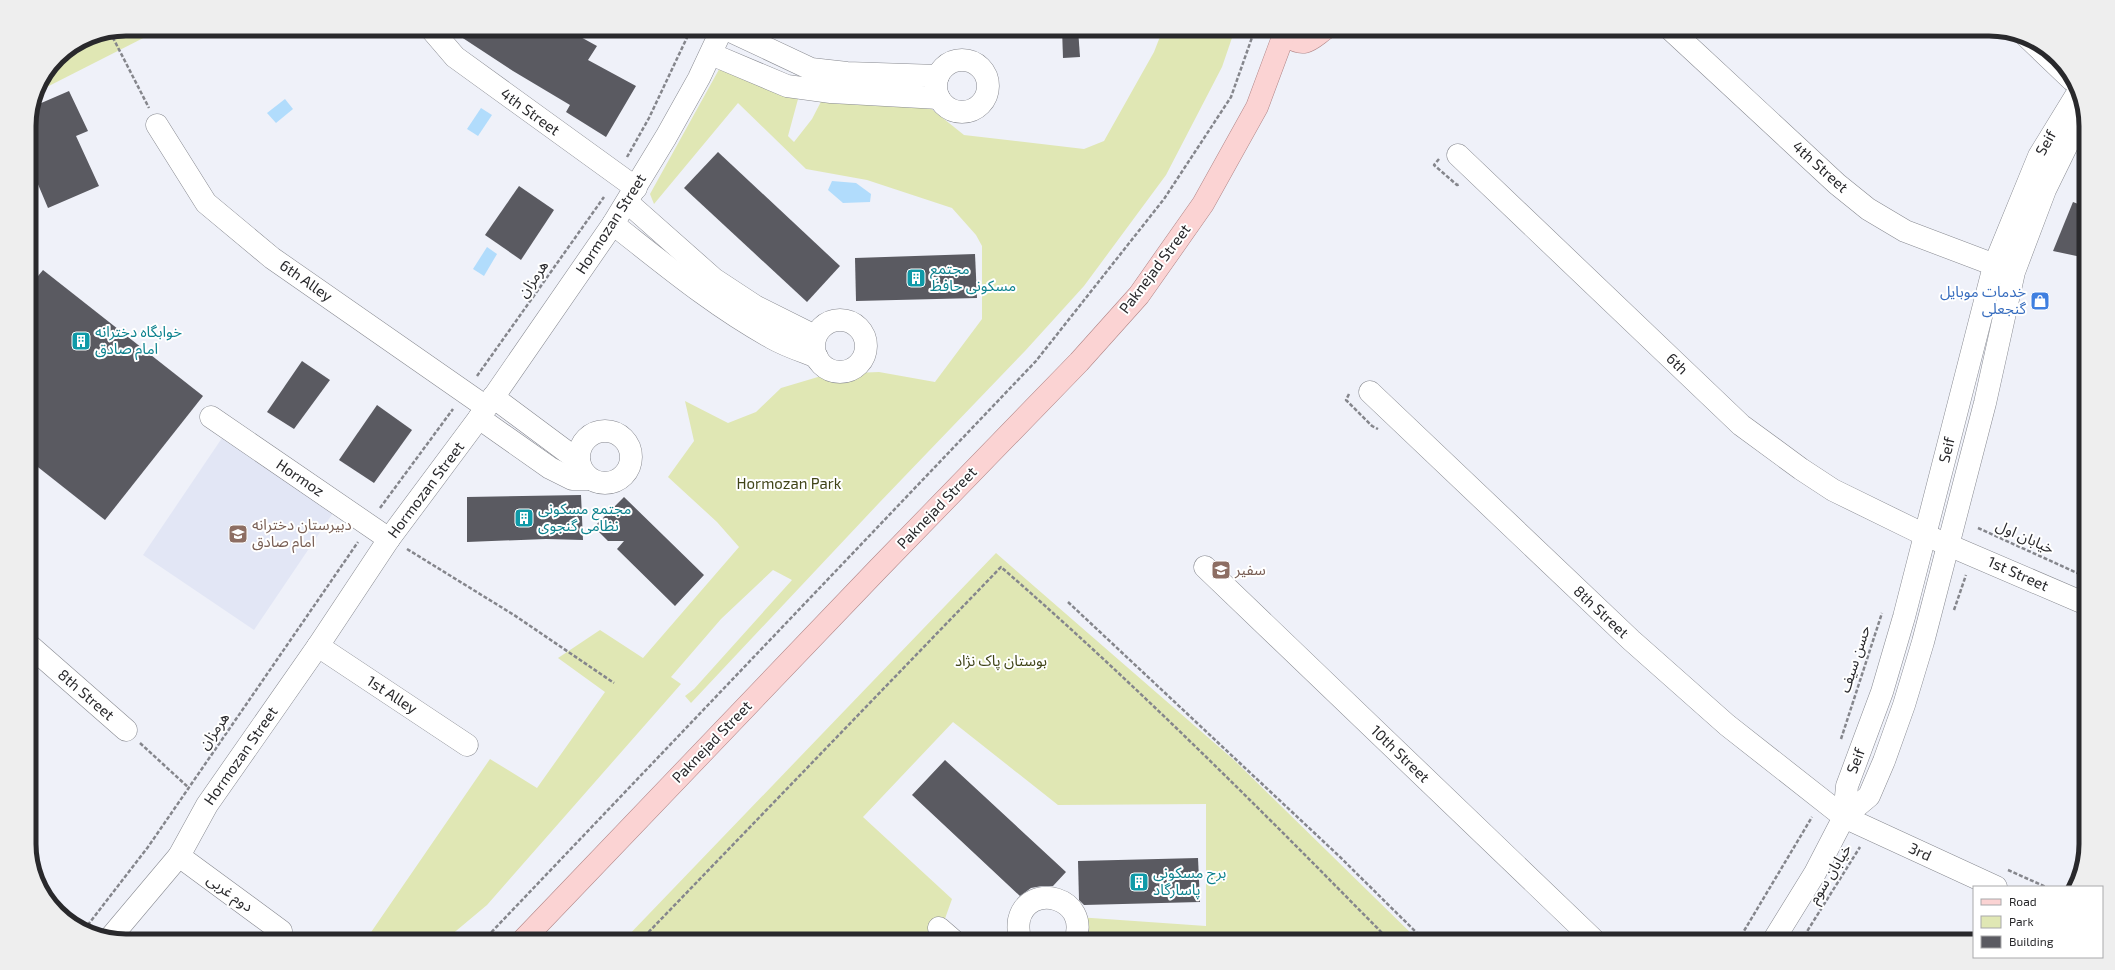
<svg xmlns="http://www.w3.org/2000/svg" width="2115" height="970" font-family="'Exo 2','Noto Sans Arabic',sans-serif">
  <style>
    .built { fill: #e2e6f5 }
    .green { fill: #e0e7b4 }
    .water { fill: #b1dcfc }
    .building { fill: #5a5a61 }
    .lines { fill: none; stroke-linecap: round; stroke-linejoin: round }
    .minor-casing { stroke: #878990; stroke-width: 23 }
    .major-casing { stroke: #b08586; stroke-width: 23 }
    .path { stroke: #85868c; stroke-width: 2.5; stroke-dasharray: 4 2; stroke-linecap: butt }
    .minor { stroke: #fff; stroke-width: 22 }
    .major { stroke: #fbd3d3; stroke-width: 22 }
    .labels { text-anchor: middle; stroke-width: 4; stroke-linejoin: round; paint-order: stroke }
    .street-label { font-size: 15px; fill: #29292c; stroke: #fff }
    .culture-label { font-size: 15px; fill: #0d838f; stroke: #fff; text-anchor: start }
    .shop-label { font-size: 15px; fill: #366cbe; stroke: #fff; text-anchor: end }
    .park-label { font-size: 15px; fill: #404418; stroke: #fff }
    .education-label { font-size: 15px; fill: #785e54; stroke: #fff; text-anchor: start }
    .rim { fill: none; stroke: #29292c; stroke-width: 5 }
  </style>
  <rect width="100%" height="100%" fill="#eff1f9"/>
  <polygon class="built" points="222,438 333,513 254,630 143,555"/>
  <g class="green">
    <polygon points="126,29 161,29 35,93 58,57 89,36"/>
    <polygon points="1163,29 1235,29 1222,67 1166,175 1084,286 1025,351 879,503 691,703 685,696 694,689 792,580 773,570 721,619 671,677 681,684 487,905 444,941 365,941 490,759 537,788 605,692 558,658 600,630 643,658 739,547 717,522 668,477 694,441 685,401 728,423 756,412 781,388 828,374 879,372 935,382 982,319 982,246 976,235 952,208 867,180 806,169 738,103 654,204 650,194 727,55 801,88 788,136 794,142 812,119 827,90 919,99 964,135 1084,149 1104,141 1154,52"/>
    <polygon points="996,553 1234,760 1419,941 1275,941 1224,934 1214,941 1087,941 1077,917 1206,926 1206,804 1058,805 953,722 863,817 952,899 937,941 623,941"/>
  </g>
  <g class="water">
    <polygon points="285,99 293,109 276,123 267,113"/>
    <polygon points="481,108 492,115 478,136 467,129"/>
    <polygon points="832,181 856,183 871,194 870,202 843,203 828,190"/>
    <polygon points="487,247 497,254 484,276 473,269"/>
  </g>
  <g class="building">
    <polygon points="449,29 536,29 548,37 554,29 566,29 597,46 588,60 636,86 606,137 566,112 570,105 513,71"/>
    <polygon points="1062,29 1078,29 1080,57 1063,58"/>
    <polygon points="69,91 88,131 76,136 99,186 48,208 29,163 29,120 32,107"/>
    <polygon points="718,152 840,266 807,302 684,188"/>
    <polygon points="519,186 554,210 521,260 485,235"/>
    <polygon points="2073,202 2086,207 2086,258 2053,251"/>
    <polygon points="975,254 977,298 856,301 855,258"/>
    <polygon points="43,270 203,396 105,520 29,460 29,287"/>
    <polygon points="302,361 330,380 294,429 267,412"/>
    <polygon points="377,405 412,430 374,483 339,460"/>
    <polygon points="581,495 583,540 546,539 467,542 467,497"/>
    <polygon points="624,497 704,575 675,606 617,549 624,541 608,541 594,527"/>
    <polygon points="945,760 1066,872 1053,886 1042,886 1031,888 1020,896 912,795"/>
    <polygon points="1198,858 1200,902 1084,905 1079,900 1078,861"/>
  </g>
  <g class="lines">
    <g class="minor-casing">
      <g id="minor">
        <polyline points="431,29 455,57 636,188"/>
        <polyline points="726,29 811,69 847,73 938,76"/>
        <polyline points="1670,29 1837,184 1868,209 1905,231 2008,270"/>
        <polyline points="2026,36 2072,80"/>
        <polyline points="711,54 787,86 831,92 939,98"/>
        <circle cx="962" cy="86" r="26"/>
        <polyline points="157,125 206,203 272,258 486,407"/>
        <polyline points="1458,155 1741,425 1801,469 1833,490 1925,535 2086,604"/>
        <polyline points="627,202 714,279 755,306 815,336"/>
        <path d="M613 224C664 264 714 306 772 338 786 346 802 351 817 357"/>
        <circle cx="840" cy="346" r="26"/>
        <polyline points="1370,392 1631,640 1727,725 1844,817 1996,887"/>
        <polyline points="493,397 579,461"/>
        <polyline points="211,417 389,539"/>
        <polyline points="479,418 550,468 572,479 589,479"/>
        <circle cx="605" cy="457" r="26"/>
        <polyline points="1205,567 1595,941"/>
        <polyline points="29,645 126,730"/>
        <polyline points="318,646 467,745"/>
        <polyline points="1844,817 1847,786 1882,692 1904,617 1994,266 2039,156 2077,94"/>
        <polyline points="179,856 281,931"/>
        <polyline points="939,928 954,941"/>
        <polyline points="110,938 179,856 207,805 318,646 389,539 479,418 613,224 666,137 699,78 722,29"/>
        <path d="M1021 941C1018 934 1018 927 1019 920 1028 881 1091 897 1075 941"/>
        <polyline points="1773,941 1815,873 1844,817 1869,796 1884,761 1904,705 1923,642 1985,403 2014,272 2045,190 2070,139 2085,117"/>
      </g>
    </g>
    <g class="major-casing">
      <g id="major">
        <path d="M1286 29 1289 37C1305 48 1311 39 1325 29"/>
        <polyline points="522,941 878,569 1079,362 1139,295 1203,204 1257,107 1286,29"/>
      </g>
    </g>
    <g class="path">
      <polyline points="110,32 149,108"/>
      <polyline points="627,157 649,118 691,29"/>
      <polyline points="1439,159 1434,165 1457,185 1460,184"/>
      <polyline points="477,376 604,197"/>
      <polyline points="1349,394 1346,400 1372,426 1378,429"/>
      <polyline points="380,508 453,409"/>
      <polyline points="1978,528 2086,577"/>
      <polyline points="407,549 514,615 614,683"/>
      <polyline points="1068,602 1339,856 1425,941"/>
      <polyline points="1954,610 1966,575"/>
      <polyline points="1841,739 1882,613"/>
      <polyline points="140,743 189,788"/>
      <polyline points="2008,870 2046,887"/>
      <polyline points="84,930 148,847 358,542"/>
      <polyline points="483,941 1036,361 1164,199 1231,97 1255,29"/>
      <path d="M640 941 1001 567C1137 685 1264 813 1390 941"/>
      <polyline points="1738,941 1812,817"/>
      <polyline points="1801,941 1860,847"/>
    </g>
    <use href="#minor" class="minor"/>
    <use href="#major" class="major"/>
  </g>
  <defs>
    <g id="building-square" transform="scale(1)"><rect x="-9" y="-9" width="18" height="18" rx="4" fill="#0f9aa8" stroke="#fff"/><path d="M-4-6H4V6H1V3H-1V6H-4ZM-2.5-4.3h1.7v1.8h-1.7ZM.8-4.3h1.7v1.8H.8ZM-2.5-1h1.7V.8h-1.7ZM.8-1h1.7V.8H.8Z" fill="#fff"/></g>
    <g id="shop-square" transform="scale(1)"><rect x="-9" y="-9" width="18" height="18" rx="4" fill="#3f7fe0" stroke="#fff"/><path d="M-5-2.5h2.3a2.7 3.5 0 0 1 5.4 0H5L5.5 6h-11ZM-1.5-2.5h3a1.5 2.3 0 0 0-3 0Z" fill="#fff"/></g>
    <g id="school-square" transform="scale(1)"><rect x="-9" y="-9" width="18" height="18" rx="4" fill="#8d6e63" stroke="#fff"/><path d="M0-5L7-2L0 1L-7-2ZM-4 1L0 2.5L4 1V4Q0 6-4 4Z" fill="#fff"/></g>
  </defs>
  <g fill-rule="evenodd">
    <use href="#building-square" x="916" y="278"/>
    <use href="#shop-square" x="2040" y="301"/>
    <use href="#building-square" x="81" y="341"/>
    <use href="#building-square" x="524" y="518"/>
    <use href="#school-square" x="238" y="534"/>
    <use href="#school-square" x="1221" y="570"/>
    <use href="#building-square" x="1139" y="882"/>
  </g>
  <g class="labels">
    <g class="street-label">
      <text transform="translate(530 112) rotate(36)" y="5">4th Street</text>
      <text transform="translate(2046 143) rotate(-61)" y="5">Seif</text>
      <text transform="translate(1820 167) rotate(42)" y="5">4th Street</text>
      <text transform="translate(611 224) rotate(-57)" y="5">Hormozan Street</text>
      <text transform="translate(1155 269) rotate(-53)" y="5">Paknejad Street</text>
      <text transform="translate(533 279) rotate(-55)" y="5">هرمزان</text>
      <text transform="translate(306 281) rotate(35)" y="5">6th Alley</text>
      <text transform="translate(1677 364) rotate(44)" y="5">6th</text>
      <text transform="translate(1947 450) rotate(-76)" y="5">Seif</text>
      <text transform="translate(300 478) rotate(34)" y="5">Hormoz</text>
      <text transform="translate(426 490) rotate(-53)" y="5">Hormozan Street</text>
      <text transform="translate(937 508) rotate(-46)" y="5">Paknejad Street</text>
      <text transform="translate(2025 537) rotate(24)" y="5">خیابان اول</text>
      <text transform="translate(2018 574) rotate(24)" y="5">1st Street</text>
      <text transform="translate(1601 612) rotate(43)" y="5">8th Street</text>
      <text transform="translate(1855 659) rotate(-72)" y="5">حسن سیف</text>
      <text transform="translate(86 695) rotate(41)" y="5">8th Street</text>
      <text transform="translate(392 695) rotate(33)" y="5">1st Alley</text>
      <text transform="translate(214 731) rotate(-55)" y="5">هرمزان</text>
      <text transform="translate(712 742) rotate(-46)" y="5">Paknejad Street</text>
      <text transform="translate(1400 754) rotate(44)" y="5">10th Street</text>
      <text transform="translate(241 756) rotate(-55)" y="5">Hormozan Street</text>
      <text transform="translate(1856 761) rotate(-69)" y="5">Seif</text>
      <text transform="translate(1920 852) rotate(25)" y="5">3rd</text>
      <text transform="translate(1830 874) rotate(-58)" y="5">خیابان سوم</text>
      <text transform="translate(230 893) rotate(36)" y="5">دوم غربی</text>
    </g>
    <g class="culture-label">
      <text x="930" y="274">مجتمع<tspan x="930" dy="17">مسکونی حافظ</tspan></text>
      <text x="95" y="337">خوابگاه دخترانه<tspan x="95" dy="17">امام صادق</tspan></text>
      <text x="538" y="514">مجتمع مسکونی<tspan x="538" dy="17">نظامی گنجوی</tspan></text>
      <text x="1153" y="878">برج مسکونی<tspan x="1153" dy="17">پاسارگاد</tspan></text>
    </g>
    <g class="shop-label">
      <text x="2026" y="297">خدمات موبایل<tspan x="2026" dy="17">گنجعلی</tspan></text>
    </g>
    <g class="park-label">
      <text x="789" y="489">Hormozan Park</text>
      <text x="1001" y="666">بوستان پاک نژاد</text>
    </g>
    <g class="education-label">
      <text x="252" y="530">دبیرستان دخترانه<tspan x="252" dy="17">امام صادق</tspan></text>
      <text x="1235" y="575">سفیر</text>
    </g>
  </g>
  <path d="M0 0H2115V970H0ZM126 36H1989A90 90 0 0 1 2079 126V844A90 90 0 0 1 1989 934H126A90 90 0 0 1 36 844V126A90 90 0 0 1 126 36Z" fill="#eee" fill-rule="evenodd"/>
  <path class="rim" d="M126 36H1989A90 90 0 0 1 2079 126V844A90 90 0 0 1 1989 934H126A90 90 0 0 1 36 844V126A90 90 0 0 1 126 36Z"/>
  <rect x="1973" y="886" width="130" height="72" fill="#ffffff" stroke="#a9a9ab"/>
  <rect x="1981" y="899" width="20" height="6" fill="#fbd3d3" stroke="#a9a9ab"/>
  <text x="2009" y="906" font-size="12" fill="#29292c">Road</text>
  <rect x="1981" y="916" width="20" height="12" fill="#e0e7b4" stroke="#a9a9ab"/>
  <text x="2009" y="926" font-size="12" fill="#29292c">Park</text>
  <rect x="1981" y="936" width="20" height="12" fill="#5a5a61" stroke="#a9a9ab"/>
  <text x="2009" y="946" font-size="12" fill="#29292c">Building</text>
</svg>
